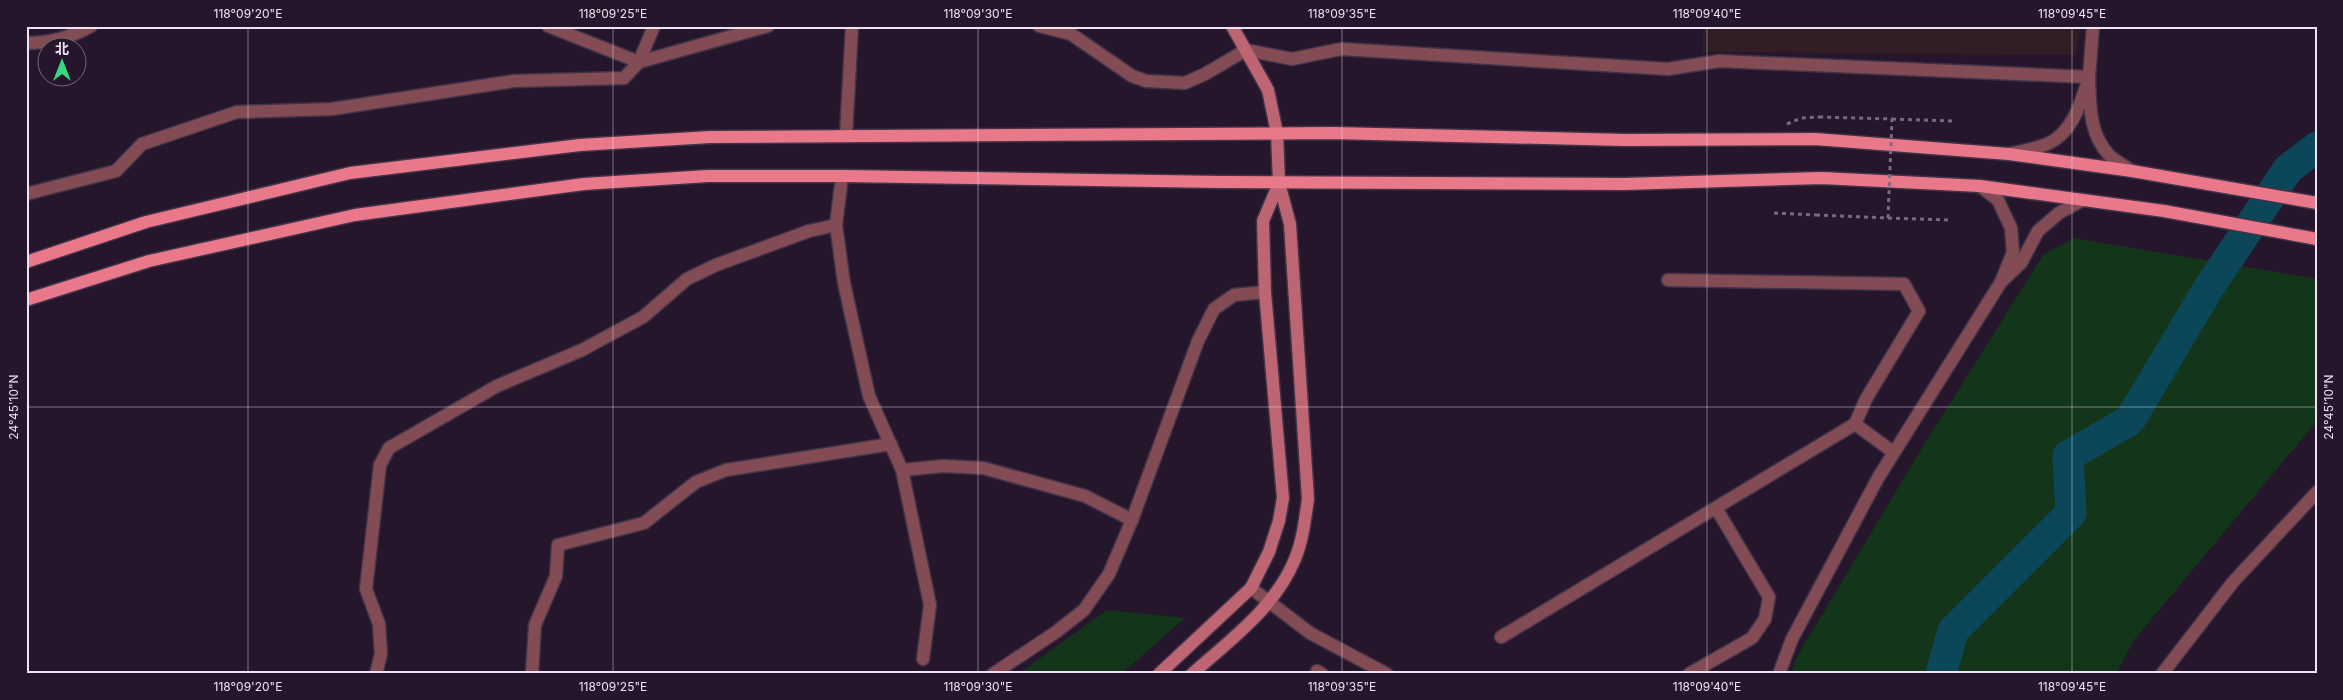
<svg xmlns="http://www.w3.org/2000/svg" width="2343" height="700" font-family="Inter,'Noto Sans SC',sans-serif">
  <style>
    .education { fill: #311e24 }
    .green { fill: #13361a }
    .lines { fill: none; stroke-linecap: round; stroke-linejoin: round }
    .river { stroke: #0c4759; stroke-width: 31 }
    .minor-casing { stroke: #423348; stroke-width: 15 }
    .secondary-casing { stroke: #423348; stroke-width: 15 }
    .primary-casing { stroke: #423348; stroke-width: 15 }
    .path { stroke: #796b7e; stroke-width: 3; stroke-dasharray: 4 4; stroke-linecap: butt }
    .minor { stroke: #834c54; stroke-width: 12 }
    .secondary { stroke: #bd6573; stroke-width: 12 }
    .primary { stroke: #ea788b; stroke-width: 12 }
    .path-bridge { stroke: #796b7e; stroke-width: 3; stroke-dasharray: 4 4; stroke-linecap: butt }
    .ticks { fill: none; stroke: #eee3f2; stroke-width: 1; stroke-opacity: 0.45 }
    .neatline { fill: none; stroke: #eee3f2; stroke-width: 2 }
    .ticks-label { font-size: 12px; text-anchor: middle; fill: #eee3f2 }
  </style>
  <rect width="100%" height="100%" fill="#26162c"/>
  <polygon class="education" points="1703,26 2081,26 2075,55 1703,52"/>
  <g class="green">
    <polygon points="2074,238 2317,279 2317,421 2134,640 2116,674 1791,674 1795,660 1917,456 2043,255"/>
    <polygon points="1107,610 1185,618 1121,674 1018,674"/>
  </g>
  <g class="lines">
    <polyline class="river" points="1941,674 1953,631 2071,513 2068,456 2130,420 2208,289 2288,169 2317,147"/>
    <g class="minor-casing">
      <g id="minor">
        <polyline points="548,26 639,62 768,26"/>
        <polyline points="1039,26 1071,34 1132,76 1146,81 1185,83 1205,74 1246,50 1292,59 1341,49 1668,69 1719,61 2089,77 2093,26"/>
        <path d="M26 43C50 43 70 38 91 26"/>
        <polyline points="846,135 852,26"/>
        <path d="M2009 154C2021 151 2035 149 2047 144 2073 133 2081 102 2089 77 2090 105 2089 134 2109 155 2115 161 2125 166 2132 171"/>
        <polyline points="842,176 836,225 844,283 869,396 902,470 930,605 923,659"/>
        <polyline points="1980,186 1998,200 2011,228 2013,252 2001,282 2021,263 2038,231 2059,213 2083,200"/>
        <polyline points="26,194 116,171 142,144 237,112 332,109 514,81 624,78 639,62 654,26"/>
        <polyline points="1855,424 1893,452"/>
        <polyline points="902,470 943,466 983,468 1085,496 1132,520"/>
        <polyline points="1251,588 1310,633 1387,674"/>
        <polyline points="1501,637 1855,424 1866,399 1919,311 1904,284 1668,280"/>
        <polyline points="1317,671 1322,674"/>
        <polyline points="376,674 381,654 379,624 366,589 380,465 389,448 497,386 582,350 643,317 687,279 716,265 809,231 836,225"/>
        <polyline points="532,674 535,625 556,576 558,545 644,523 696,482 726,470 891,444"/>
        <polyline points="993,674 1056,632 1084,610 1109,574 1132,520 1198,341 1214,309 1234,295 1265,292"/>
        <polyline points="1689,674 1752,638 1765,619 1769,597 1716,508"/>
        <polyline points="1779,674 1792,639 1878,478 2001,282"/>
        <polyline points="2162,674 2233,582 2317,492"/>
      </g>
    </g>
    <g class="secondary-casing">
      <g id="secondary">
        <polyline points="1159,674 1251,588 1269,552 1279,521 1283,498 1265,292 1263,221 1279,183"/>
        <path d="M1192 674C1230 640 1275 608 1295 559 1303 540 1305 519 1308 499L1290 224 1279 183 1277 133 1268 90 1232 26"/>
      </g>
    </g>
    <g class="primary-casing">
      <g id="primary">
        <polyline points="26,262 146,222 350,173 580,145 710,137 1333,133 1625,140 1815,139 2009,154 2132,171 2317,203"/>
        <polyline points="26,300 149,261 355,215 584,184 708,176 846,176 1221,182 1625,184 1822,178 1980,186 2164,211 2317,239"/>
      </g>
    </g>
    <g class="path">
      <polyline points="1892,119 1952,121"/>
      <polyline points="1787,124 1801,118 1820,117"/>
      <polyline points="1774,213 1816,215"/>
      <polyline points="1888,218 1951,220"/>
    </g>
    <use href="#minor" class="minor"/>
    <use href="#secondary" class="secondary"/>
    <use href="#primary" class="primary"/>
    <polyline class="path-bridge" points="1816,215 1888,218 1892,119 1820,117"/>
  </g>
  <path class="ticks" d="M248 26V674M613 26V674M978 26V674M1342 26V674M1707 26V674M2072 26V674M26 407H2317"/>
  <rect width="2343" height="700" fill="none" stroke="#26162c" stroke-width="55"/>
  <g transform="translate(62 62)"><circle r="24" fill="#26162c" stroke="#76687b"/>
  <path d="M0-4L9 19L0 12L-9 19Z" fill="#37d880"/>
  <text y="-8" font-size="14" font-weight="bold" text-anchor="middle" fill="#eee3f2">北</text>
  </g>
  <rect x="28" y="28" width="2288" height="644" class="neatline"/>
  <g class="ticks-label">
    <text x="248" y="18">118°09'20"E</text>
    <text x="613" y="18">118°09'25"E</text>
    <text x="978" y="18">118°09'30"E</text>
    <text x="1342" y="18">118°09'35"E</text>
    <text x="1707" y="18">118°09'40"E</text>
    <text x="2072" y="18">118°09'45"E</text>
    <text transform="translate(14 407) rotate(-90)" y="4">24°45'10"N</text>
    <text transform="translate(2329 407) rotate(-90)" y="4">24°45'10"N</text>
    <text x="248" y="691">118°09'20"E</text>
    <text x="613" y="691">118°09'25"E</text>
    <text x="978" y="691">118°09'30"E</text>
    <text x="1342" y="691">118°09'35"E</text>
    <text x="1707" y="691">118°09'40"E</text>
    <text x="2072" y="691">118°09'45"E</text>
  </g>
</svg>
